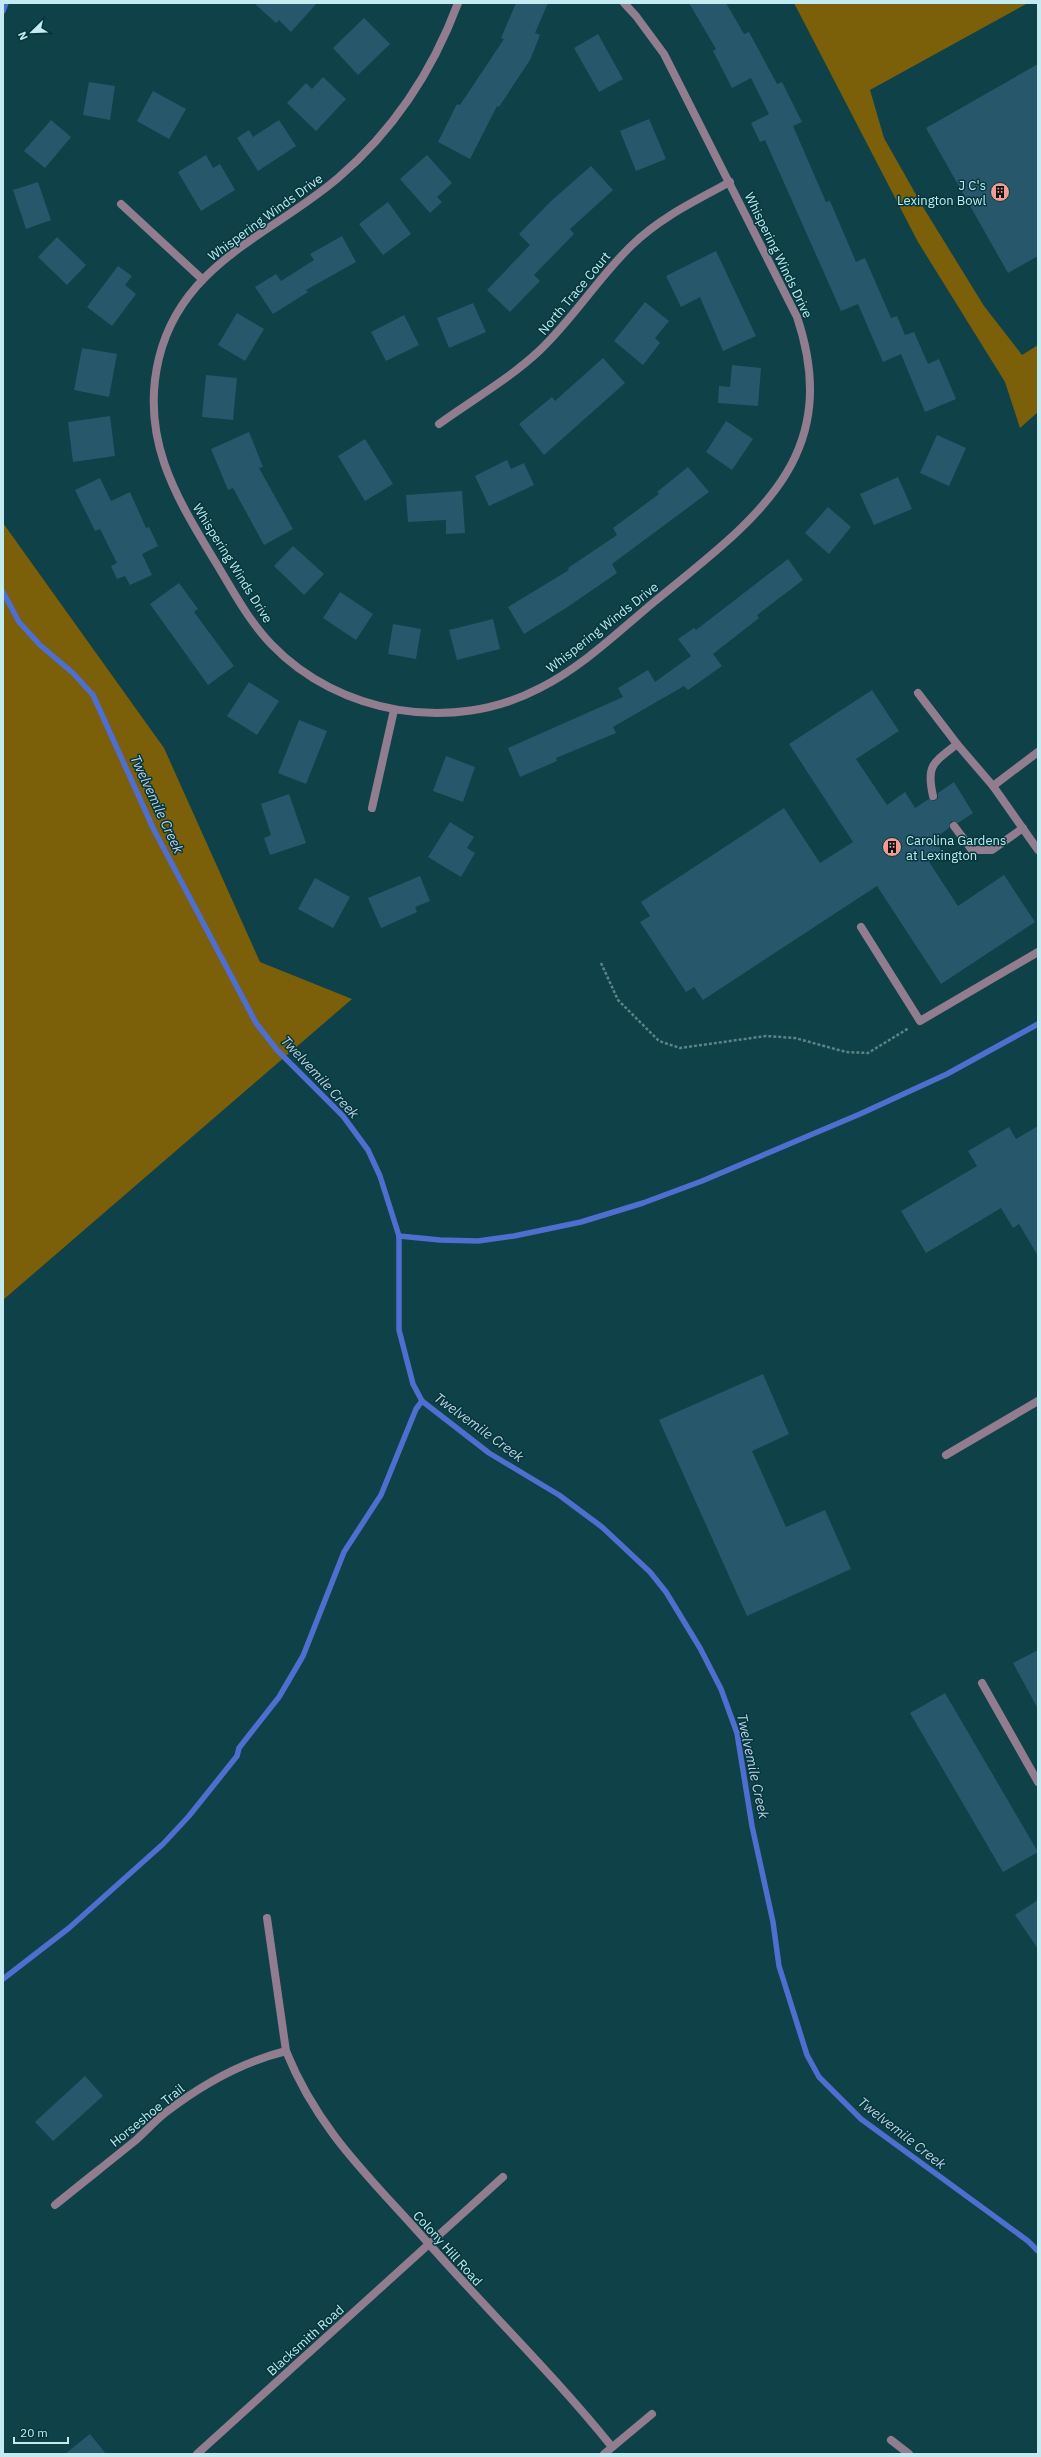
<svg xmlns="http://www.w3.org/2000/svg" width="1041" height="2457" font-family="'IBM Plex Sans',sans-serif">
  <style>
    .green { fill: #7b5f09 }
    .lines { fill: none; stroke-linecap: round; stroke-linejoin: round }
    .stream { stroke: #4e6fcf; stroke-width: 5.5 }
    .building { fill: #27576b }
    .path { stroke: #56858b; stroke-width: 2.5; stroke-dasharray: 3 2; stroke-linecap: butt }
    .lane { stroke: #917c90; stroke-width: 8 }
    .street { stroke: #917c90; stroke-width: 8 }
    .labels { text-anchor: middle; stroke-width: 3; stroke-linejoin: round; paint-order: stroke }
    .poi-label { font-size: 13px; fill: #c3ecf2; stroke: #01373d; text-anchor: end }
    .street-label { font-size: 13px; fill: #c3ecf2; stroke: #01373d }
    .water-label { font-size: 14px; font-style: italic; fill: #c5cfe8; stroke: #01373d }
  </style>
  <rect width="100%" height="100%" fill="#0f4148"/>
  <g class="green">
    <polygon points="794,3 1028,3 870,90 884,138 923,207 984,306 1022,355 1038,345 1038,412 1020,428 1005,382 918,242"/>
    <polygon points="3,523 164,748 260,962 352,999 3,1300"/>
  </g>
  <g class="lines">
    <g class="stream">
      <polyline points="3,11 6,3"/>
      <polyline points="3,592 19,622 40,645 73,673 93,695 154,830 256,1023 277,1050 343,1116 368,1150 380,1176 399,1236 399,1330 413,1384 422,1401 489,1453 559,1495 602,1527 650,1572 666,1592 700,1648 721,1689 737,1733 752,1826 773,1922 779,1966 807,2055 819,2077 861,2119 1028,2241 1038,2251"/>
      <polyline points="399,1236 440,1240 478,1241 514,1236 581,1222 643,1203 702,1181 860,1114 947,1074 1038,1024"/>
      <polyline points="3,1979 69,1928 163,1844 189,1816 237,1756 239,1748 279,1697 303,1656 344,1552 381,1495 416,1409 422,1401"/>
    </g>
  </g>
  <g class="building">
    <polygon points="254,3 317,3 291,32 279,20 276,23"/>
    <polygon points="516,3 548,3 535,33 540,35 530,60 499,107 497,106 470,159 438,142 457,104 460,105 504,39 501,38"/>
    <polygon points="689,3 726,3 744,34 749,32 777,84 782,82 802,122 793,126 826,202 830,201 856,262 865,258 891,318 897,316 905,335 914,332 928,364 939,359 956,399 925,412 901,354 883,362 858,304 841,311 765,140 760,142 751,123 769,114 751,78 732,88 713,51 716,49"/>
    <polygon points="364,18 390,44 358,75 333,48"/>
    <polygon points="598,34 623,79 599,92 574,48"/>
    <polygon points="1038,64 1038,256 1008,273 926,128"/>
    <polygon points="323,77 346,99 316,131 287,103 306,83 312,89"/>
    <polygon points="89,82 115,86 110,120 83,115"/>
    <polygon points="153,91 186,109 169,139 137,121"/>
    <polygon points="649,119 666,159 636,171 620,131"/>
    <polygon points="51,120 71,137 45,168 24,151"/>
    <polygon points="279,120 296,146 258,171 237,138 249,130 253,137"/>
    <polygon points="206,155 213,168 220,164 235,190 201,211 178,172"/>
    <polygon points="427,155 452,183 437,197 442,202 430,213 400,179"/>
    <polygon points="591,166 613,190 570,229 574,234 534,275 540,281 510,312 487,290 530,245 519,234 550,202"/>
    <polygon points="38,182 51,220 26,229 13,190"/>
    <polygon points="388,202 411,234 383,255 359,224"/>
    <polygon points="342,236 356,262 306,290 308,292 273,314 255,287 276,274 281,281 314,260 310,254"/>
    <polygon points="57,237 86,265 67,285 38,257"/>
    <polygon points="716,251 756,336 723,351 700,297 681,307 666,276"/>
    <polygon points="118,266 132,276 125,285 136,294 112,326 87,307"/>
    <polygon points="645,302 669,321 655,338 660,343 643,365 614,341"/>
    <polygon points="473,303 486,332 449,348 437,318"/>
    <polygon points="237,313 264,329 245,361 218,345"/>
    <polygon points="404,315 419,345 386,361 371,332"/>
    <polygon points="82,348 117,354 109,397 74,390"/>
    <polygon points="603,358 625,383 544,455 519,424 552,397 555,401"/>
    <polygon points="732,365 761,368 758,406 718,403 719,386 730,387"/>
    <polygon points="206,375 237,378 233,420 202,417"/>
    <polygon points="110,416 115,456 73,462 68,422"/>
    <polygon points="726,421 753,439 732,470 706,452"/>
    <polygon points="249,432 263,467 259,468 293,529 264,545 233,488 228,490 211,449"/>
    <polygon points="937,435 966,448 949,486 920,473"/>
    <polygon points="365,439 393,484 365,501 338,456"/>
    <polygon points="507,460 511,469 524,463 534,485 489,506 475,476"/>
    <polygon points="688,467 709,492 612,564 617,573 566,608 524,634 508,607 569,570 568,568 617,535 613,528 659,494 657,492"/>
    <polygon points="898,477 912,509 874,525 860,494"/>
    <polygon points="100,478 111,501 130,492 146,528 149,527 158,546 142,554 152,575 130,585 125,576 117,579 111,566 117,563 100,529 95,531 75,490"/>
    <polygon points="462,491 465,533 446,534 446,520 408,522 406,495"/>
    <polygon points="828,507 851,527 829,554 805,533"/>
    <polygon points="293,546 324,574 304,595 274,566"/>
    <polygon points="788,559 803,580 757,615 759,618 713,654 722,666 688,690 684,686 613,727 616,733 556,758 557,761 520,777 508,748 623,697 618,688 648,670 655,682 691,656 678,639 694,628 696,630"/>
    <polygon points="179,583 198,609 194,612 234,666 208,685 150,604"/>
    <polygon points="340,592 373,614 356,640 323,618"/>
    <polygon points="493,619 500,649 457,660 449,630"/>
    <polygon points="393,624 421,629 416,659 388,654"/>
    <polygon points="249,682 279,701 257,735 227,716"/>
    <polygon points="872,690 899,731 856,759 887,805 905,792 915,808 929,799 934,801 938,798 938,793 954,782 973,813 958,823 951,821 949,828 934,839 943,853 929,862 958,906 1004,875 1035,922 941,984 877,886 703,1000 694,987 686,992 640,922 650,916 641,902 784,808 820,863 853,842 789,744"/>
    <polygon points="299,720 327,731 306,784 278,773"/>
    <polygon points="446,756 475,767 463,802 433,791"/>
    <polygon points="289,794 306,843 270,855 264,838 271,835 261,804"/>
    <polygon points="450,822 474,837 467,848 475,853 461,877 428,857"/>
    <polygon points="420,876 430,901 415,907 417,912 381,928 368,898"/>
    <polygon points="315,878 350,897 333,928 298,909"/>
    <polygon points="1038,1126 1038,1256 1019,1224 1013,1228 1001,1208 926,1253 901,1211 977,1166 968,1151 1009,1127 1016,1139"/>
    <polygon points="763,1374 789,1434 752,1451 786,1527 825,1510 851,1569 747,1616 659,1420"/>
    <polygon points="1038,1650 1038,1709 1013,1663"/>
    <polygon points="945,1693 1038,1852 1003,1872 910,1713"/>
    <polygon points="1038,1900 1038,1949 1015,1915"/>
    <polygon points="85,2076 103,2096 53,2141 35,2122"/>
    <polygon points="90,2434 106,2454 65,2454"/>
  </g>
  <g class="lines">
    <polyline class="path" points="601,963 618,1000 659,1041 680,1048 766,1036 795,1038 846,1052 868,1053 909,1028"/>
    <g class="lane">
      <path d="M918 693 957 744C933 763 926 765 933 796"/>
      <polyline points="957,744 993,786 1038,850"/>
      <polyline points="993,786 1038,752"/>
      <polyline points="954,826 972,850 992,850 1023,828"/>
      <polyline points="861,927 920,1021 1038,952"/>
      <polyline points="267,1918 286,2051"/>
    </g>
    <g class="street">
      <path d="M458 3C433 70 393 131 338 178 271 235 182 263 159 358 140 436 174 494 213 558 231 587 247 619 271 644 339 715 453 734 540 688 582 667 618 632 654 602 752 521 845 460 797 317L664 54 636 16 624 3"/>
      <polyline points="121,204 202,279"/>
      <path d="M439 424C472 400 509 379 539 351 573 319 598 278 631 246 659 218 695 201 730 182"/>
      <polyline points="372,808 394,710"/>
      <polyline points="946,1455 1038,1401"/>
      <polyline points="982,1683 1038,1782"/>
      <path d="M55 2205C82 2183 109 2162 136 2140 146 2131 155 2121 165 2113 201 2085 242 2062 286 2051 319 2133 373 2180 429 2244 489 2312 555 2376 612 2447"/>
      <polyline points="891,2440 909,2454"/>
      <polyline points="197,2454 503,2177"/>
      <polyline points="604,2454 652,2414"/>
    </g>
  </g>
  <defs>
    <g id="building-disc" transform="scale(1)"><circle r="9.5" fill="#f59c92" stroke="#01373d"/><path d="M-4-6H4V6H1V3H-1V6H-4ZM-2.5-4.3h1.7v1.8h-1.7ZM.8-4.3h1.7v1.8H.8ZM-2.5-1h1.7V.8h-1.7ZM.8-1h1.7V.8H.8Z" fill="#111"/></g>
  </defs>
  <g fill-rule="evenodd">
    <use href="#building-disc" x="1000" y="192"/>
    <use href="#building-disc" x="892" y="847"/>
  </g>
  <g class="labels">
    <g class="poi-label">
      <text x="986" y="190">J C's<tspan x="986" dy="15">Lexington Bowl</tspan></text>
      <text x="906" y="845" text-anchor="start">Carolina Gardens<tspan x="906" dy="15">at Lexington</tspan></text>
    </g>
    <g class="street-label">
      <text transform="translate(265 217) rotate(-36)" y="5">Whispering Winds Drive</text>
      <text transform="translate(779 255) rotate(64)" y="5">Whispering Winds Drive</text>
      <text transform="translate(574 293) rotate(-50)" y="5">North Trace Court</text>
      <text transform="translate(233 563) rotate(58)" y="5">Whispering Winds Drive</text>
      <text transform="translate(602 627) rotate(-38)" y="5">Whispering Winds Drive</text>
      <text transform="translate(147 2115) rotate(-39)" y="5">Horseshoe Trail</text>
      <text transform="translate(448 2248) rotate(48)" y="5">Colony Hill Road</text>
      <text transform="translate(305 2340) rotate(-42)" y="5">Blacksmith Road</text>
    </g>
    <g class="water-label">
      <text transform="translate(157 804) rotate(65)" y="5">Twelvemile Creek</text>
      <text transform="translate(320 1077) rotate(47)" y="5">Twelvemile Creek</text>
      <text transform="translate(479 1427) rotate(36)" y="5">Twelvemile Creek</text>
      <text transform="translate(753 1766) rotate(78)" y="5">Twelvemile Creek</text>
      <text transform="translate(902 2133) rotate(38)" y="5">Twelvemile Creek</text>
    </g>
  </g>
  <rect width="1041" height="2457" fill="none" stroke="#c3ecf2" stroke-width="8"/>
  <g transform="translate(32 32) rotate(247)" stroke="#01373d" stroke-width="3" paint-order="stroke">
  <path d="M0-3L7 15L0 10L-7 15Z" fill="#c3ecf2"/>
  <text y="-6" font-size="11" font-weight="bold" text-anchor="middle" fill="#c3ecf2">N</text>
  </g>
  <path d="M14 2437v6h54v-6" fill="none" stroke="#c3ecf2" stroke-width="2"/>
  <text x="20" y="2437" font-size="12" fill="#c3ecf2" stroke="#01373d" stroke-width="3" paint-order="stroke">20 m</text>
</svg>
